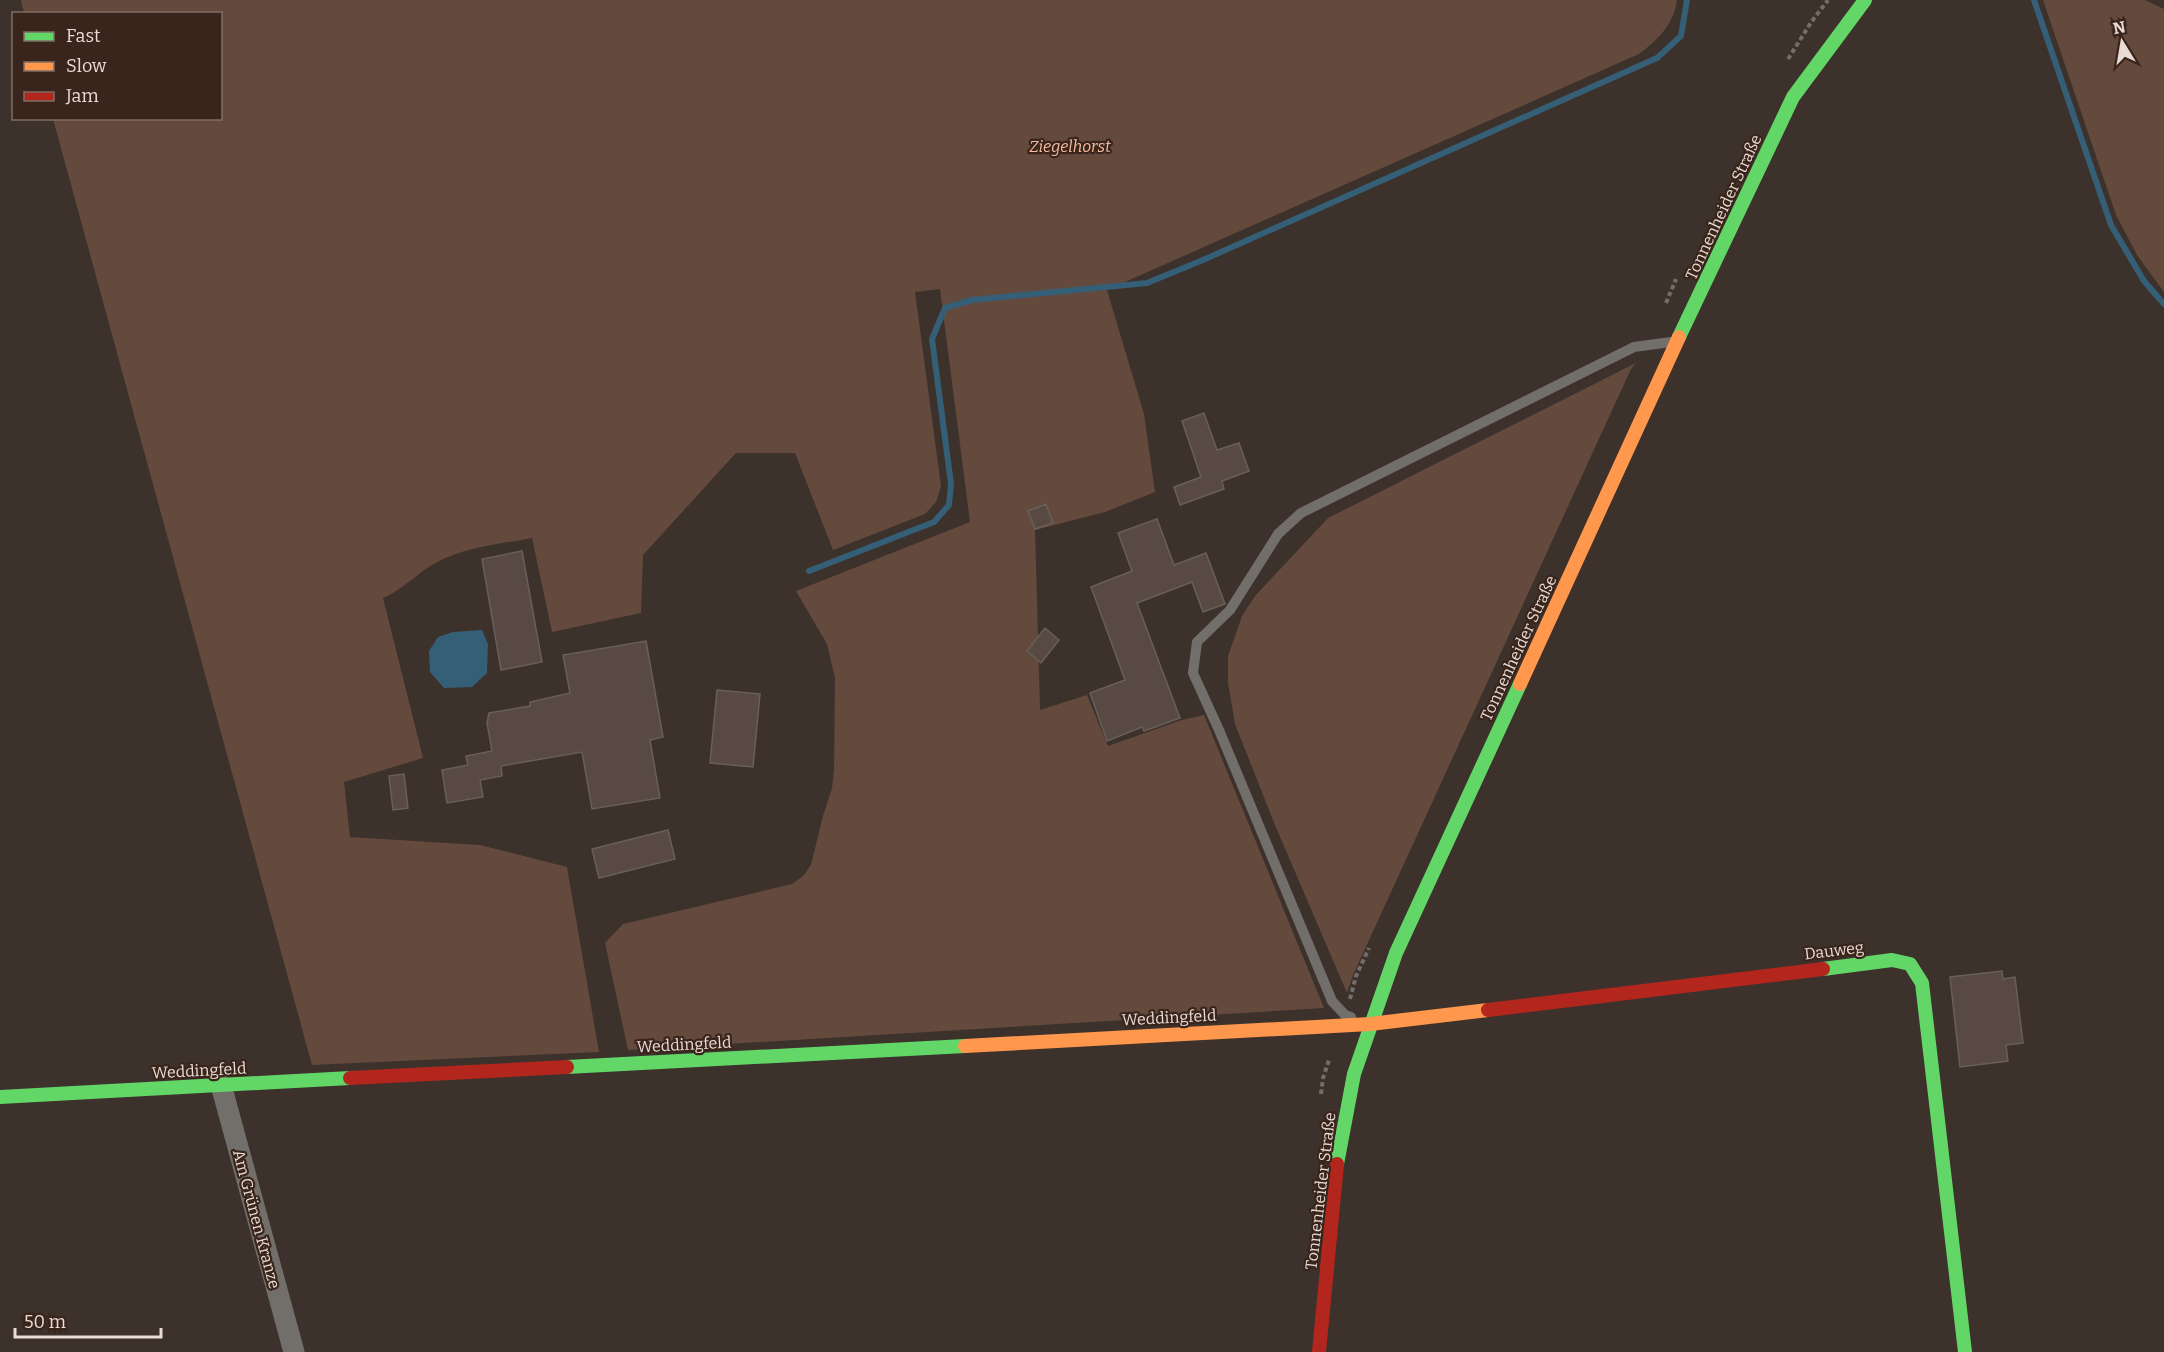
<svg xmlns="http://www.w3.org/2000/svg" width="2164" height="1352" font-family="Bitter,serif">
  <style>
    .green { fill: #634a3d }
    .water { fill: #355e77 }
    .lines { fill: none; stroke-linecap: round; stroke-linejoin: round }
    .stream { stroke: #355e77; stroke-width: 6 }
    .building { fill: #584a43; stroke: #685f5a; stroke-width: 1.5 }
    .path { stroke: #726e6b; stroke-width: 4; stroke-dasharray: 4.5 3; stroke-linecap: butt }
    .lane { stroke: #726f6b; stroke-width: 10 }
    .street { stroke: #726f6b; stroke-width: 21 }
    .fast { stroke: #63d668; stroke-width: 14 }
    .slow { stroke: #ff974d; stroke-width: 14 }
    .jam { stroke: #b3261e; stroke-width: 14 }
    .labels { text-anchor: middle; stroke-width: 4.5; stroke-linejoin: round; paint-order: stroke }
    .park-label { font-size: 16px; font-style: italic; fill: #f7bc9f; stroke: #39251b }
    .street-label { font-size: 16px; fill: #e9dbd5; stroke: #39251b }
  </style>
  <rect width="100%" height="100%" fill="#3c312b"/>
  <g class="green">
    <path d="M21 0H1677C1674 24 1658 40 1639 54L1107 290 1144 414 1155 492 1105 512 1035 530 1040 710 1087 695 1108 746 1182 720 1204 715 1324 1008 628 1050 605 943 623 924 792 884 803 876 811 865 823 816 832 788 834 770 835 678 827 644 796 591 970 522 940 289 915 292 941 486 936 502 925 514 833 550 795 453H736L643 555 641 613 552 632 532 538C501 544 466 547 437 562 418 572 404 589 383 598L423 758 344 782 350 837 480 845 567 867 599 1052 312 1065 53 119 220 118V14L24 13Z"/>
    <polygon points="2043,0 2145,0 2164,9 2164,292 2137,255 2116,215"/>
    <polygon points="1636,363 1631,369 1353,975 1347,993 1275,825 1235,724 1228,683 1228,656 1242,616 1255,596 1328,518"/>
  </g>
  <polygon class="water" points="482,630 488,644 487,673 472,687 444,688 430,672 429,651 438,637 453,632"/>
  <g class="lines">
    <g class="stream">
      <polyline points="2034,0 2111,225 2144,281 2164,304"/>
      <polyline points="809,571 934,522 949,505 951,484 932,339 945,308 972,300 1147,283 1203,260 1657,58 1681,36 1687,0"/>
    </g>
  </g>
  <g class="building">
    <polygon points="1204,413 1217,450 1239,443 1249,471 1222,481 1224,489 1180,505 1174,487 1201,477 1182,421"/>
    <polygon points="1046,504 1053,523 1035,529 1028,511"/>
    <polygon points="1157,519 1174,565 1206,553 1225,604 1203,612 1192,582 1137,603 1180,718 1144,731 1142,727 1107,741 1090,693 1125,680 1091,587 1132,571 1118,533"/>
    <polygon points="522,551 542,662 501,670 482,559"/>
    <polygon points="1045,628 1059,640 1041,663 1027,651"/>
    <polygon points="646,641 663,737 650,740 660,798 592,809 582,752 501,766 502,776 480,780 483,797 447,803 442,770 468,765 466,756 492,751 487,723 489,713 530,706 530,702 570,693 563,655"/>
    <polygon points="717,690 760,694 753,767 710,763"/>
    <polygon points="404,774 408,808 393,810 389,776"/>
    <polygon points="668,830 675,859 599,878 592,849"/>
    <polygon points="2002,971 2003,979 2015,977 2023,1043 2006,1045 2008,1061 1960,1067 1950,977"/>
  </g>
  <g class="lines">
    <g class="path">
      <polyline points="1788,59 1812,21 1828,0"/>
      <polyline points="1666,303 1676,279"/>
      <polyline points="1350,999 1356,976 1369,948"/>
      <polyline points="1321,1094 1323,1078 1329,1060"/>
    </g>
    <polyline class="lane" points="1351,1017 1345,1015 1332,1001 1219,730 1193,673 1197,642 1230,610 1278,534 1301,513 1634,347 1671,342"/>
    <polyline class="street" points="221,1085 294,1352"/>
    <g class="fast">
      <polyline points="1679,337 1793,97 1865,0"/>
      <polyline points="1823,969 1892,960 1910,964 1922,983 1965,1352"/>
      <polyline points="567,1067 965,1046"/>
      <polyline points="0,1097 350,1078"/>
      <polyline points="1337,1164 1354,1074 1396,953 1520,684"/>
    </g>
    <g class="slow">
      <polyline points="1520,684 1679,337"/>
      <polyline points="965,1046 1370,1024 1488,1010"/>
    </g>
    <g class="jam">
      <polyline points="1488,1010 1823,969"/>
      <polyline points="350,1078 567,1067"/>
      <polyline points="1319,1352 1337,1164"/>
    </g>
  </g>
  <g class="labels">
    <g class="park-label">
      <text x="1070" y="152">Ziegelhorst</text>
    </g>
    <g class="street-label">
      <text transform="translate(1723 207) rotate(-65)" y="6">Tonnenheider Straße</text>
      <text transform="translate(1518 648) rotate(-65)" y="6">Tonnenheider Straße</text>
      <text transform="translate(1834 950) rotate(-7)" y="6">Dauweg</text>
      <text transform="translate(1169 1017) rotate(-3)" y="6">Weddingfeld</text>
      <text transform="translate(684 1044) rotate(-3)" y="6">Weddingfeld</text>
      <text transform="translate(199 1070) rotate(-3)" y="6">Weddingfeld</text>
      <text transform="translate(1320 1191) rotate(-83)" y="6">Tonnenheider Straße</text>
      <text transform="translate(257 1219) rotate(75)" y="6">Am Grünen Kranze</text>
    </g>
  </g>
  <rect x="12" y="12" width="210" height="108" fill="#39251b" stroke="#7f6e65" stroke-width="1.5"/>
  <rect x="24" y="32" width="30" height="9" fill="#63d668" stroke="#7f6e65" stroke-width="1.5"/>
  <text x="66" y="42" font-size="18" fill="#e9dbd5">Fast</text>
  <rect x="24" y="62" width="30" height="9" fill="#ff974d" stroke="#7f6e65" stroke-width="1.5"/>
  <text x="66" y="72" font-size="18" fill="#e9dbd5">Slow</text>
  <rect x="24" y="92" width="30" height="9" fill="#b3261e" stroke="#7f6e65" stroke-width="1.5"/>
  <text x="66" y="102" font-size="18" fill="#e9dbd5">Jam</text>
  <g transform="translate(2122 42) rotate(349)" stroke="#39251b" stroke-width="4.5" paint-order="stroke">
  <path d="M0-4.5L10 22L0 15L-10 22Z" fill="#e9dbd5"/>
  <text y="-9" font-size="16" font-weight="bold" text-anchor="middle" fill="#e9dbd5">N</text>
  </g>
  <path d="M15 1328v9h146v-9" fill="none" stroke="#e9dbd5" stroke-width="3"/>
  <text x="24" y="1328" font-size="18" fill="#e9dbd5" stroke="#39251b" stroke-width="4.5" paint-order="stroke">50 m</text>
</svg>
